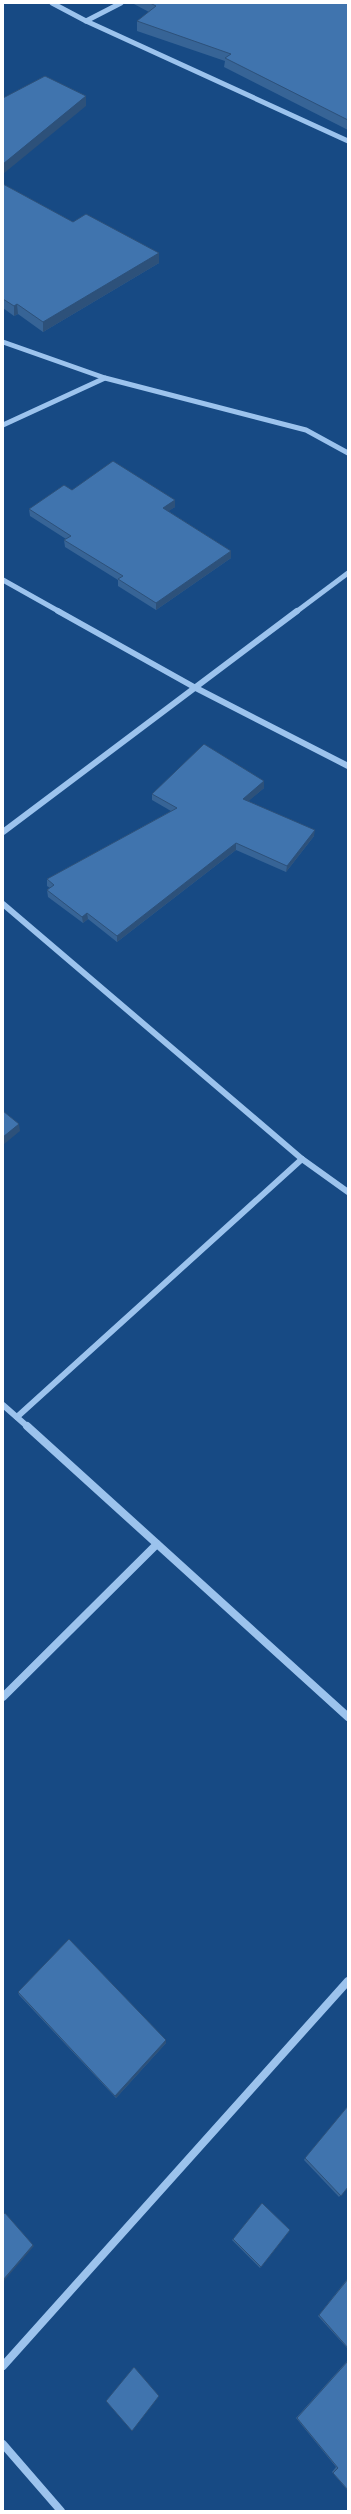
<svg xmlns="http://www.w3.org/2000/svg" width="351" height="2514" font-family="Jost,sans-serif">
  <style>
    .lines { fill: none; stroke-linecap: round; stroke-linejoin: round }
    .minor-far2 { stroke: #9cc3ed; stroke-width: 5 }
    .minor-far1 { stroke: #9cc3ed; stroke-width: 6 }
    .minor { stroke: #9cc3ed; stroke-width: 8 }
    .wall { fill: #376496 }
    .shaded-wall { fill: #2d517a }
    .building { fill: #4074ae; stroke: #2d517a }
  </style>
  <rect width="100%" height="100%" fill="#174a84"/>
  <g class="lines">
    <g class="minor-far2">
      <polyline points="52,3 86,21 348,141"/>
      <polyline points="86,21 121,3"/>
      <polyline points="3,342 105,378 306,430 348,453"/>
      <polyline points="3,425 105,378"/>
      <polyline points="3,580 60,612"/>
      <polyline points="296,612 348,573"/>
    </g>
    <g class="minor-far1">
      <polyline points="58,611 194,687 348,766"/>
      <polyline points="3,832 297,611"/>
      <polyline points="3,904 302,1159 348,1192"/>
      <polyline points="3,1405 28,1427"/>
      <polyline points="17,1417 302,1159"/>
    </g>
    <g class="minor">
      <polyline points="27,1426 348,1717"/>
      <polyline points="3,1697 157,1544"/>
      <polyline points="3,2366 348,1981"/>
      <polyline points="3,2444 61,2511"/>
    </g>
  </g>
  <g class="wall">
    <polygon points="132,3 348,3 348,130 224,67 225,61 137,31 137,21 149,12"/>
    <polygon points="3,184 73,222 159,253 159,263 43,332 18,314 14,316 3,308"/>
    <polygon points="72,490 175,507 168,511 231,551 231,558 156,610 118,586 118,580 65,547 64,540 66,539 30,516 29,509"/>
    <polygon points="264,788 248,801 314,836 286,872 236,850 117,942 88,919 83,923 48,897 47,890 50,888 47,886 47,879 171,811 152,800 152,794"/>
    <polygon points="18,1992 166,2043 116,2098 19,1995"/>
    <polygon points="305,2158 348,2187 339,2197 304,2160"/>
    <polygon points="290,2230 260,2268 232,2240 233,2239"/>
    <polygon points="348,2278 348,2349 318,2316"/>
    <polygon points="348,2360 348,2491 332,2472 336,2467 296,2418"/>
  </g>
  <g class="shaded-wall">
    <polygon points="86,96 86,106 3,174 3,164"/>
    <polygon points="159,253 159,263 43,332 43,322"/>
    <polygon points="17,304 18,314 14,316 14,306"/>
    <polygon points="175,500 175,507 163,515 163,508"/>
    <polygon points="231,551 231,558 156,610 156,603"/>
    <polygon points="264,781 264,788 243,806 243,799"/>
    <polygon points="315,830 314,836 286,872 287,866"/>
    <polygon points="236,843 236,850 117,942 117,936"/>
    <polygon points="87,913 88,919 83,923 82,917"/>
    <polygon points="19,1124 20,1131 3,1145 3,1137"/>
    <polygon points="166,2040 166,2043 116,2098 115,2096"/>
    <polygon points="5,2213 34,2246 3,2282 3,2280"/>
  </g>
  <g class="building">
    <polygon points="150,3 348,3 348,120 225,58 231,54 137,21 156,6"/>
    <polygon points="45,76 86,96 3,164 3,98"/>
    <polygon points="3,184 73,222 86,214 159,253 43,322 17,304 14,306 3,299"/>
    <polygon points="113,461 175,500 163,508 231,551 156,603 118,579 123,576 64,540 71,536 29,509 64,485 72,490"/>
    <polygon points="204,744 264,781 243,799 315,830 287,866 236,843 117,936 87,913 82,917 47,890 54,885 47,879 177,808 152,794"/>
    <polygon points="3,1111 19,1124 3,1137"/>
    <polygon points="69,1939 166,2040 115,2096 18,1992"/>
    <polygon points="348,2106 348,2187 341,2196 305,2158"/>
    <polygon points="262,2203 290,2230 261,2267 233,2239"/>
    <polygon points="5,2213 33,2245 3,2280 3,2215"/>
    <polygon points="348,2279 348,2348 319,2315"/>
    <polygon points="348,2361 348,2490 333,2473 338,2468 297,2418"/>
    <polygon points="134,2367 159,2396 132,2431 106,2401"/>
  </g>
  <rect width="351" height="2514" fill="none" stroke="#ffffff" stroke-width="8"/>
</svg>
